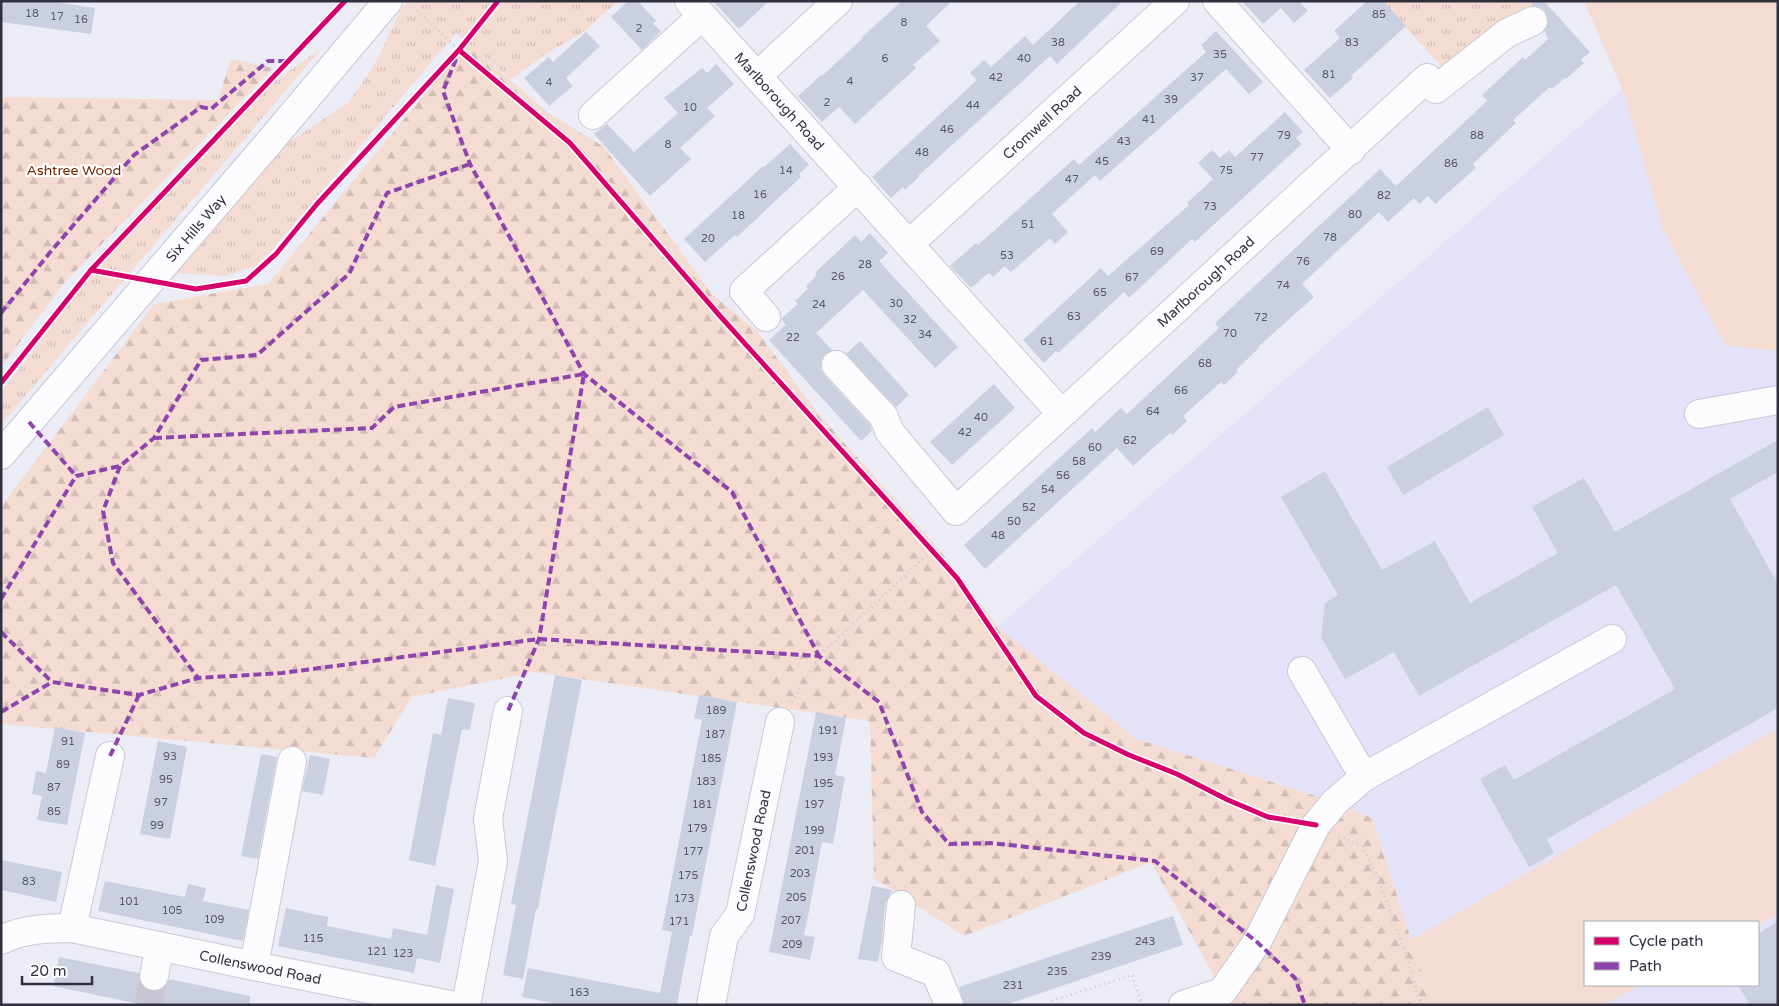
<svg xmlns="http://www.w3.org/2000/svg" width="1779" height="1006" font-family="'Varela Round',sans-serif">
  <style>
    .built { fill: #e3e2f8; fill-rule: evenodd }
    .grass { fill: url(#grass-tufts) }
    .forest { fill: url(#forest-firs) }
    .park { fill: #f4dcd3 }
    .building { fill: #cbd0e1 }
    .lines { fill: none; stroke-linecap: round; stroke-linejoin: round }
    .minor-tunnel { stroke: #c7c6d2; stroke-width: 28; stroke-dasharray: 28 14; stroke-linecap: butt }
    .minor-casing { stroke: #c9c8d5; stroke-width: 30 }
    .path { stroke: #cccbd1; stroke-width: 3; stroke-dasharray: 1 4; stroke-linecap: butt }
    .minor { stroke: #fcfcfe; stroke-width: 28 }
    .quiet { stroke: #8e44ad; stroke-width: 4; stroke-dasharray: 8 4; stroke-linecap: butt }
    .cycleway-casing { stroke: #fff; stroke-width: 8 }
    .cycleway { stroke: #d6006c; stroke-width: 5 }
    .labels { text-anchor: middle; stroke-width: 4.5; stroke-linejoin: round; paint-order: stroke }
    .number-label { font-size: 11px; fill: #585869 }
    .street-label { font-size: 14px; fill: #313041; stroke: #fff }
    .park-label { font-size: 14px; fill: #6c2c00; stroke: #fff }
  </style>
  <defs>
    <pattern id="grass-tufts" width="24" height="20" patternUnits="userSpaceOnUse" patternTransform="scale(1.25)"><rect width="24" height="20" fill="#f4dcd3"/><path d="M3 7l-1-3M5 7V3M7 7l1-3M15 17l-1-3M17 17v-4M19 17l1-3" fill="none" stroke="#d2bdb6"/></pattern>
    <pattern id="forest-firs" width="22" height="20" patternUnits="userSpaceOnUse" patternTransform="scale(1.25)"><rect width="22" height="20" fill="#f4dcd3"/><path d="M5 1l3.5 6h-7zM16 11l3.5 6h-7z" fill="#d2bdb6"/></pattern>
  </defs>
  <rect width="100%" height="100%" fill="#ececf6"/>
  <path class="built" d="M1584 1H1778V1005H1432L1372 818 1335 802 1136 739 997 627 1622 90ZM1585 922H1758V985H1585Z"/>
  <g class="grass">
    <polygon points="408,1 618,1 585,31 546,54 511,79 456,33 272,250 254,267 225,276 173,273 286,144 348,103 375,64 401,10"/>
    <polygon points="1382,1 1557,1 1507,21 1442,67"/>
    <polygon points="322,48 81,330 1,425 1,393 125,227 252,97"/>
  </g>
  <g class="forest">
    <polygon points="465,40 547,112 604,147 712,294 757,331 816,411 939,549 998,627 1136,739 1335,802 1372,818 1432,1005 1230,1005 1151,862 964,936 874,878 870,721 534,672 412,697 374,758 1,724 1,507 154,304 268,284 447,67"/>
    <polygon points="231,59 273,68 65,282 1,367 1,97 218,100"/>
  </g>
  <g class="park">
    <polygon points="1584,1 1778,1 1778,351 1725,345 1663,230 1623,90"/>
    <polygon points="1778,728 1778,918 1774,916 1758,925 1758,922 1585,922 1585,985 1641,985 1602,1005 1432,1005 1411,940"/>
  </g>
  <g class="building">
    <polygon points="1,1 48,1 95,8 91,34 1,22"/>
    <polygon points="628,1 638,1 656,21 653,24 661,31 642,50 611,17"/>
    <polygon points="713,1 769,1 739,29"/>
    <polygon points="902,1 952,1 926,26 940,41 913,65 916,68 855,124 839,107 822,122 798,96 821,75 822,76 863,38 862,37"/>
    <polygon points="1080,1 1123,1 1057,64 1050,56 918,176 919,177 905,190 903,187 891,198 872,177 977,80 970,73 984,60 991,67 1025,36 1033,45"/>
    <polygon points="1242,1 1299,1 1308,11 1294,23 1281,8 1263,24"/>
    <polygon points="1367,1 1383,1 1406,26 1351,76 1353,78 1330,98 1304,70 1340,38 1334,31"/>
    <polygon points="1531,1 1544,1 1590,52 1581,60 1584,63 1566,79 1565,78 1552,89 1550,87 1513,120 1516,123 1473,164 1476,168 1435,204 1428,196 1419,204 1414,198 1388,222 1379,212 1302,284 1314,297 1258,347 1259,348 1236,370 1238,372 1224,385 1221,382 1183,416 1187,421 1172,435 1170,433 1133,466 1117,448 985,569 964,545 1092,428 1095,432 1121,408 1127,414 1219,328 1215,323 1380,169 1396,186 1487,101 1482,95 1523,57 1525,60 1548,39 1545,31 1548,23 1547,15 1542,8 1533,6"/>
    <polygon points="1216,31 1263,82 1249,94 1226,69 1100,181 1095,175 1052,214 1068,232 1055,244 1050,238 1011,272 1005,266 993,277 989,273 971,288 950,266 976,243 978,245 1074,159 1079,165 1206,52 1201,45"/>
    <polygon points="586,32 600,46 566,78 573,86 549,106 524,78 549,57 553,62"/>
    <polygon points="716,64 734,84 707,108 715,116 680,148 691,159 650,196 594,134 607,124 634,152 678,113 664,98 702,68 707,73"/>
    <polygon points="1285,112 1303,132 1296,138 1302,144 1220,219 1195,242 1192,239 1129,298 1124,292 1058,353 1056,351 1044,363 1023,340 1101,268 1108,276 1189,205 1187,203 1213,179 1198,163 1212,150 1220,158 1229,150 1235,157"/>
    <polygon points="790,144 809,165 799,174 801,177 737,237 735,235 705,262 684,239 763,166 764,167"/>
    <polygon points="870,233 888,253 879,261 958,347 935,368 863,290 816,333 832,350 825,354 821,361 821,369 824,375 870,425 872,431 861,441 769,340 786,325 781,319 798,304 795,301 808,289 806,286 817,275 815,273 855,235 861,242"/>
    <polygon points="860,341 909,395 896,407 846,354"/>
    <polygon points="994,384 1015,408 952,465 930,442"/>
    <polygon points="1488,407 1504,435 1403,495 1387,467"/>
    <polygon points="1778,440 1778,472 1730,499 1778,584 1778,708 1547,839 1554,853 1529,867 1480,779 1505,765 1514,780 1675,689 1616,585 1419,696 1394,652 1345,679 1321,637 1325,603 1338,595 1281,497 1325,471 1382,570 1435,541 1470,603 1558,553 1532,507 1584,478 1615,532"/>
    <polygon points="555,675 582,680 542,886 538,909 536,909 523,979 503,975 516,905 511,904"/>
    <polygon points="699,695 737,702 692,936 690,936 677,1004 563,1005 522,997 528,968 660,993 672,932 662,930 702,720 694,718"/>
    <polygon points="448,698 475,703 470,730 462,729 435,866 409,860 433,733 441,735"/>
    <polygon points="816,712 846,718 835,775 845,777 833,844 822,842 809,911 804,935 815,937 810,960 769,952"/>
    <polygon points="55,727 85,733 67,825 37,820 42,796 32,794 36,771 46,773"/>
    <polygon points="158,741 187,747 170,839 140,834"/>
    <polygon points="261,754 277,757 258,859 241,856"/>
    <polygon points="310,755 330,759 323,795 302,791"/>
    <polygon points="1,860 62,872 56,902 1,890"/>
    <polygon points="105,881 185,897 188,884 206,888 203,901 249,910 243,941 98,911"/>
    <polygon points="436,885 454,889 440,963 417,958 414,973 278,946 286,908 328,917 327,926 391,939 393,928 427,935"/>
    <polygon points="872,886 892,890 885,904 882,940 878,962 858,959"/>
    <polygon points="1173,916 1183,945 1005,1005 964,1005 959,987"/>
    <polygon points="1778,921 1778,1005 1750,1005 1738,985 1758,985 1758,934"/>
    <polygon points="59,957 139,973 139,981 144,988 150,991 159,991 166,986 169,979 250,996 250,1005 144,1005 53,986"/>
  </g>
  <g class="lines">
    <polyline class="minor-tunnel" points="148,1005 154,976"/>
    <g class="minor-casing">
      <g id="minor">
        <path id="s1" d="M689 1 1062 414 1427 78"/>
        <polyline points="1217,1 1351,150"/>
        <polyline points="757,76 838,1"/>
        <polyline points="1436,89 1507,33 1533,21"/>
        <polyline points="593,115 702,16"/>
        <path id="s2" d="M909 244 1175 1"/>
        <polyline points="766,317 744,291 858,187"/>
        <polyline points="836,365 884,417 889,431 956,511 1062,414"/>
        <polyline points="1699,414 1778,400"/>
        <path id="s3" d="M1 455 272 139 388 1"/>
        <polyline points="1302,671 1364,777"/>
        <polyline points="901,905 896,957 936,973 949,1005"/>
        <polyline points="72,928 110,756"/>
        <path id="s4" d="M1 940C23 929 47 928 72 928L254 966 450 1005"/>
        <polyline points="254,966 292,761"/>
        <polyline points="154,976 160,946"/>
        <polyline points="466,1005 493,861 488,819 508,711"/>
        <path id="s5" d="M711 1005 724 936 740 914 780 722"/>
        <polyline points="1183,1005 1222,992 1257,942 1316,825 1335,802 1364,777 1612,639"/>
      </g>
    </g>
    <g class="path">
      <polyline points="413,7 459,50"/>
      <polyline points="792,702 819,656 932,550"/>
      <polyline points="1339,836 1362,846 1378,878 1407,958 1418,997 1423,1005"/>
      <polyline points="1052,1005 1051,1001 1132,975 1142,1005"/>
    </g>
    <use href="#minor" class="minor"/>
    <g class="quiet">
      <polyline points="456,59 443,91 470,164 584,374 732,492 819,656"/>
      <polyline points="1,313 52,250 134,155 201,107 211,109 268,61 289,61"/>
      <polyline points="29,422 76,476"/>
      <polyline points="154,438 372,428 394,407 584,374 539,639 508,711"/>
      <polyline points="120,466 103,511 113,563 198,678"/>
      <polyline points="1,599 76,476 120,466 154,438 201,360 257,355 349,274 387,193 470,164"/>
      <polyline points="1,632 52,682"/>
      <polyline points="1,712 52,682 139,695 198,678 282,673 539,639 819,656 879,702 922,812 949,844 991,843 1155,861 1257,942 1295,978 1305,1005"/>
      <polyline points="110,756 139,695"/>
    </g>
    <g class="cycleway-casing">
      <g id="cycleway">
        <polyline points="459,50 570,143 720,316 957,578 1036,696 1084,733 1129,755 1177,774 1228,800 1268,817 1316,825"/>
        <polyline points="91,270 196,289 246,281 276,254 317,204 459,50 498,1"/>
        <polyline points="1,383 91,270 345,1"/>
      </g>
    </g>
    <use href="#cycleway" class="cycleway"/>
  </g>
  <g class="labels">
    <g class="number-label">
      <text x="32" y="17">18</text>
      <text x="1379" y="18">85</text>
      <text x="57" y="20">17</text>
      <text x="81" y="23">16</text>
      <text x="904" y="26">8</text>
      <text x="639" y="32">2</text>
      <text x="1058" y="46">38</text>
      <text x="1352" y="46">83</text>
      <text x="1220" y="58">35</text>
      <text x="885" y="62">6</text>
      <text x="1024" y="62">40</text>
      <text x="1329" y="78">81</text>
      <text x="996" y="81">42</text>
      <text x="1197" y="81">37</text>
      <text x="850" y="85">4</text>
      <text x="549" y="86">4</text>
      <text x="1171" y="103">39</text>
      <text x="827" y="106">2</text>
      <text x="973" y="109">44</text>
      <text x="690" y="111">10</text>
      <text x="1149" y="123">41</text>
      <text x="947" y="133">46</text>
      <text x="1284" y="139">79</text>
      <text x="1477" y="139">88</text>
      <text x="1124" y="145">43</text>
      <text x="668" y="148">8</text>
      <text x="922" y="156">48</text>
      <text x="1257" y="161">77</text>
      <text x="1102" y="165">45</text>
      <text x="1451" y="167">86</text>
      <text x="786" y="174">14</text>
      <text x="1226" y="174">75</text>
      <text x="1072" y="183">47</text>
      <text x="760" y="198">16</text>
      <text x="1384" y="199">82</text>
      <text x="1210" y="210">73</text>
      <text x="1355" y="218">80</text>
      <text x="738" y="219">18</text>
      <text x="1028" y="228">51</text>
      <text x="1330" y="241">78</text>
      <text x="708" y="242">20</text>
      <text x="1157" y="255">69</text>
      <text x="1007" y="259">53</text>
      <text x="1303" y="265">76</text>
      <text x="865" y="268">28</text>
      <text x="838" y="280">26</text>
      <text x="1132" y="281">67</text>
      <text x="1283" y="289">74</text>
      <text x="1100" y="296">65</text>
      <text x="896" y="307">30</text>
      <text x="819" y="308">24</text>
      <text x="1074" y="320">63</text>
      <text x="1261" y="321">72</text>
      <text x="910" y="323">32</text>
      <text x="1230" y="337">70</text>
      <text x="925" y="338">34</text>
      <text x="793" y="341">22</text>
      <text x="1047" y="345">61</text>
      <text x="1205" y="367">68</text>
      <text x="1181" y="394">66</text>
      <text x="1153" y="415">64</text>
      <text x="981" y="421">40</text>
      <text x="965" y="436">42</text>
      <text x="1130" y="444">62</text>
      <text x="1095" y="451">60</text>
      <text x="1079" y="465">58</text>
      <text x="1063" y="479">56</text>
      <text x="1048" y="493">54</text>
      <text x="1029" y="511">52</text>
      <text x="1014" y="525">50</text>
      <text x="998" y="539">48</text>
      <text x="716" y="714">189</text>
      <text x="828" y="734">191</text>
      <text x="715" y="738">187</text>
      <text x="68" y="745">91</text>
      <text x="170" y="760">93</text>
      <text x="823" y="761">193</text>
      <text x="711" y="762">185</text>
      <text x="63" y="768">89</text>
      <text x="166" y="783">95</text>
      <text x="706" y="785">183</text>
      <text x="823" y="787">195</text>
      <text x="54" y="791">87</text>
      <text x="161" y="806">97</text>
      <text x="702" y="808">181</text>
      <text x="814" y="808">197</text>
      <text x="54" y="815">85</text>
      <text x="157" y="829">99</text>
      <text x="697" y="832">179</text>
      <text x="814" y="834">199</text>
      <text x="805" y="854">201</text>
      <text x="693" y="855">177</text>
      <text x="800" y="877">203</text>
      <text x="688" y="879">175</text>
      <text x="29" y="885">83</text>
      <text x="796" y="901">205</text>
      <text x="684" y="902">173</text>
      <text x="129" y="905">101</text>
      <text x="172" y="914">105</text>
      <text x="214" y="923">109</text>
      <text x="791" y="924">207</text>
      <text x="679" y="925">171</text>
      <text x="313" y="942">115</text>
      <text x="1145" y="945">243</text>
      <text x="792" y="948">209</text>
      <text x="377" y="955">121</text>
      <text x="403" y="957">123</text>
      <text x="1101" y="960">239</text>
      <text x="1057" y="975">235</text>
      <text x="1013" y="989">231</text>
      <text x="579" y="996">163</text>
    </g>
    <g class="street-label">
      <text dy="5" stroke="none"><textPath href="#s1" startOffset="135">Marlborough Road</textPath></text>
      <text dy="5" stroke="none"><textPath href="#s2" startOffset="180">Cromwell Road</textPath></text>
      <text dy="5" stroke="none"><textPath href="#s3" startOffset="299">Six Hills Way</textPath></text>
      <text dy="5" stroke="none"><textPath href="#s1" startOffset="752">Marlborough Road</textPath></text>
      <text dy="5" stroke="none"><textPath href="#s5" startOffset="162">Collenswood Road</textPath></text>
      <text dy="5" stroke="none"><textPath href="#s4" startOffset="265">Collenswood Road</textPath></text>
    </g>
    <g class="park-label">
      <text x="74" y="175">Ashtree Wood</text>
    </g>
  </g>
  <rect width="1779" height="1006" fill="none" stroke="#313041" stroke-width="5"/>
  <rect x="1584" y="921" width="175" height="65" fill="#ffffff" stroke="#adacb3"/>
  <rect x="1594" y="937" width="25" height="8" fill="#d6006c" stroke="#adacb3"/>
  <text x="1629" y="946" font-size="15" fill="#313041">Cycle path</text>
  <rect x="1594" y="962" width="25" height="8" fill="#8e44ad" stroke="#adacb3"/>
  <text x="1629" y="971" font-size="15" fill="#313041">Path</text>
  <path d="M22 976v8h70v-8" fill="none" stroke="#313041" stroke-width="2.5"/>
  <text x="30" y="976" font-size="15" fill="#313041" stroke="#ffffff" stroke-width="4" paint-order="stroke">20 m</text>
</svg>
